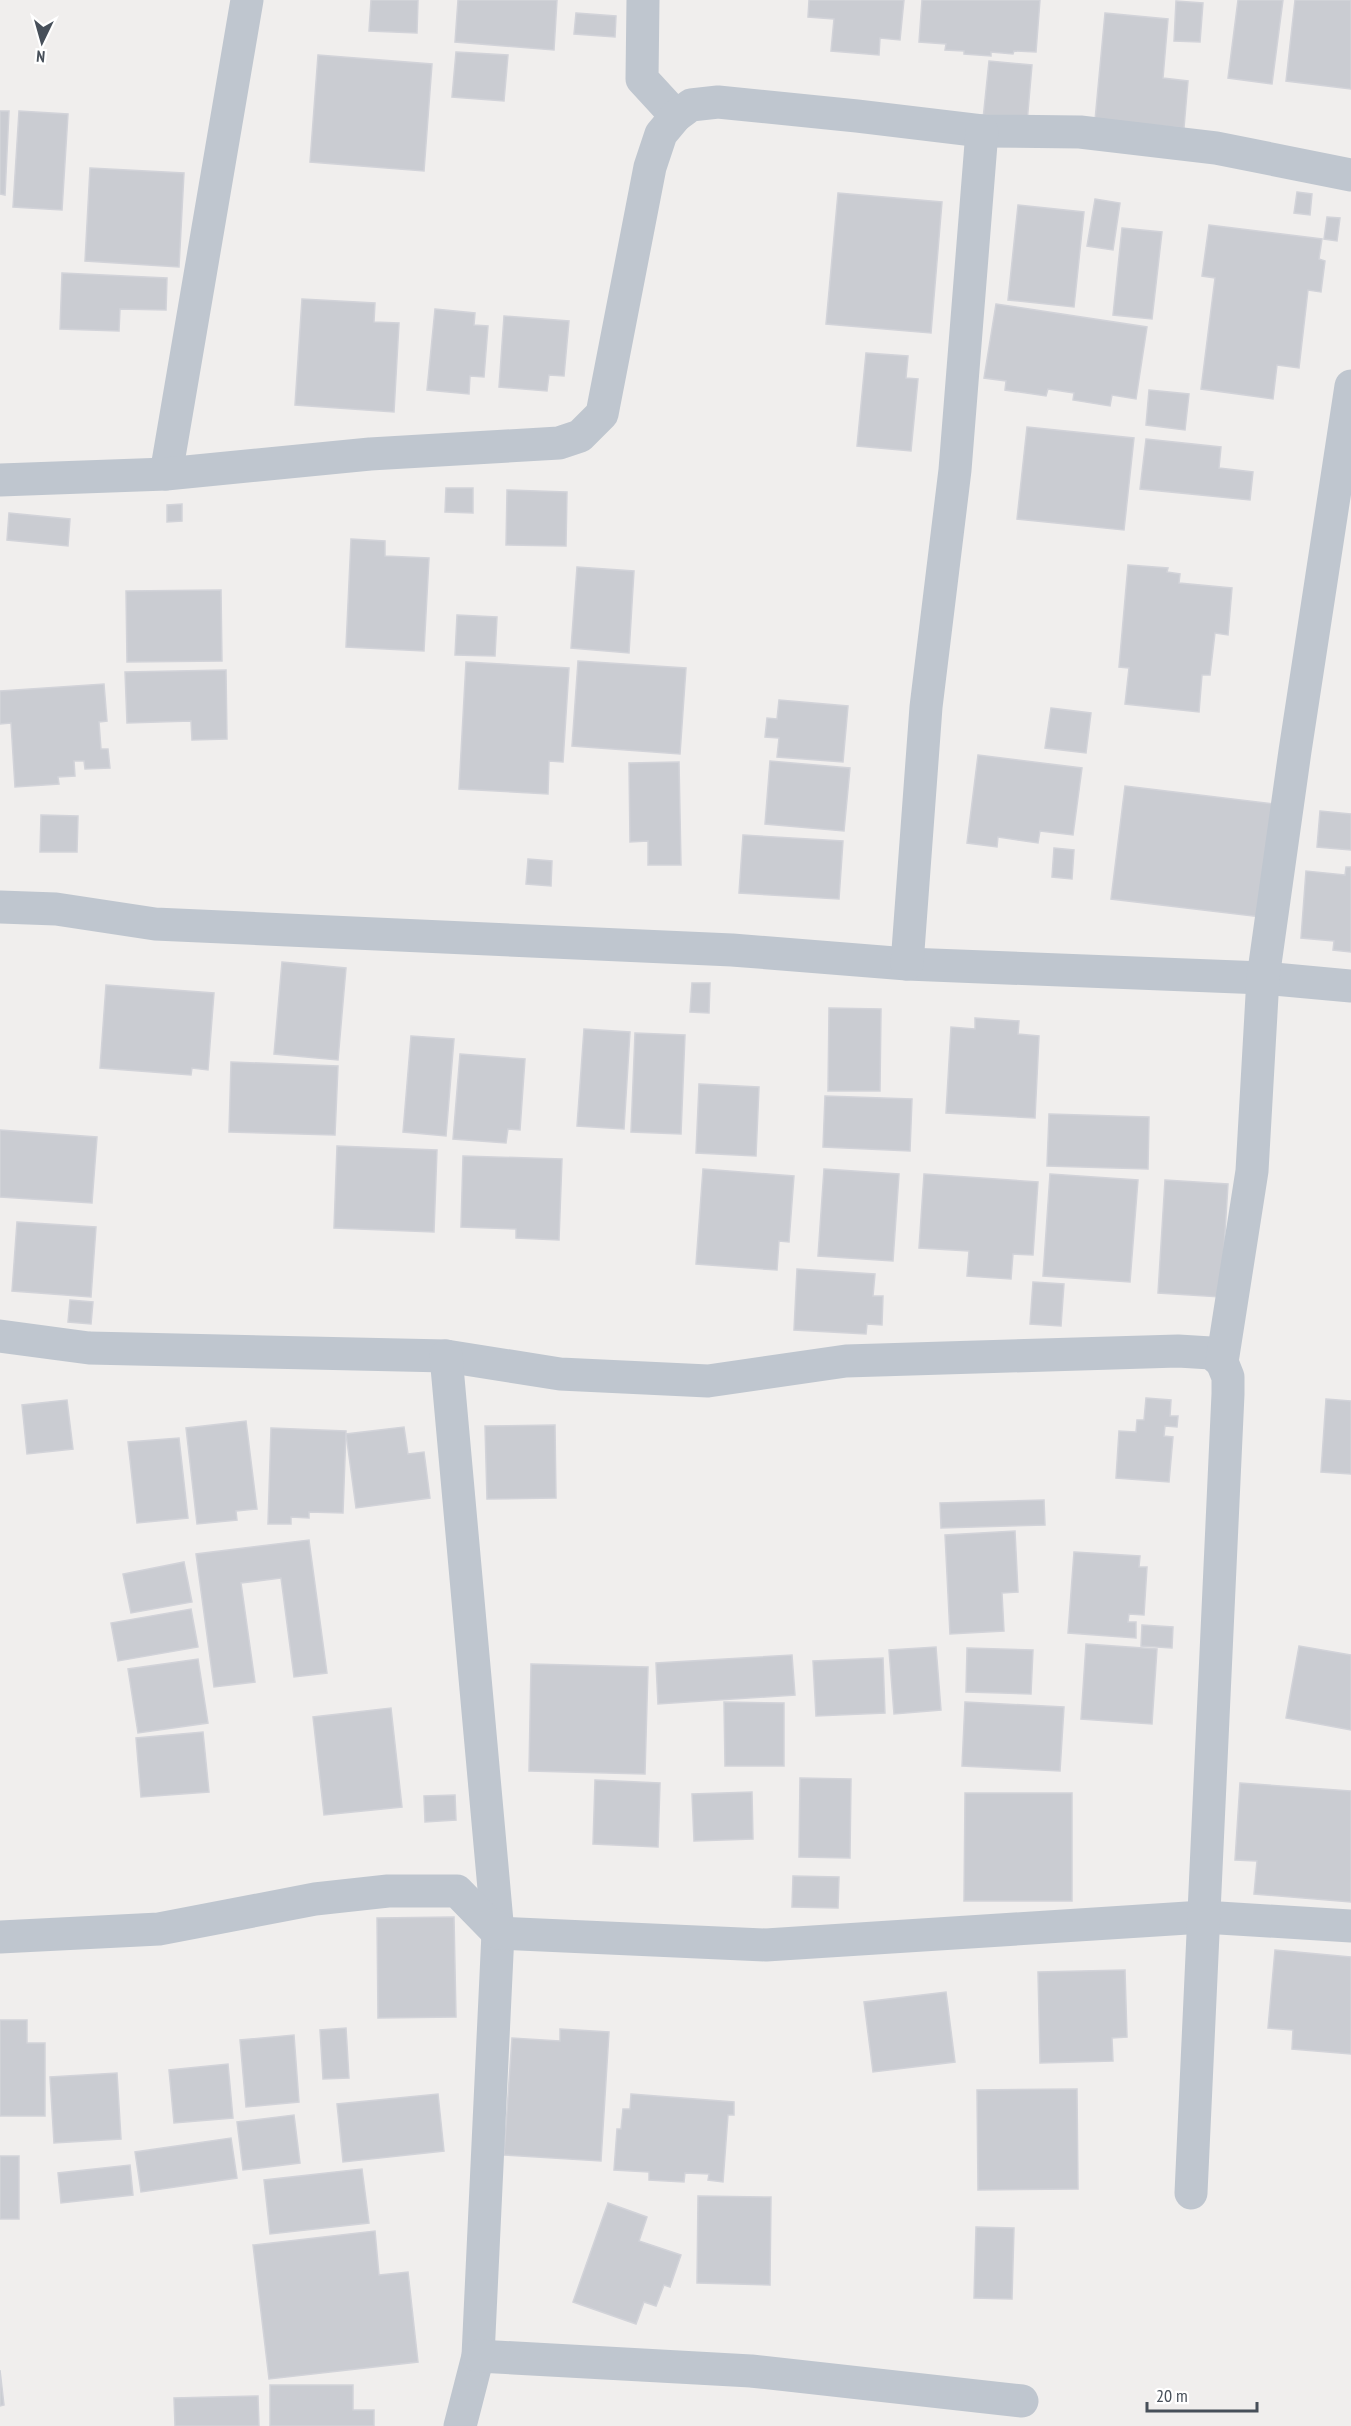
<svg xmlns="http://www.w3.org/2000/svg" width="1351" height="2426" font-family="'PT Sans Narrow',sans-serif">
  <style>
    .building { fill: #caccd2; stroke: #d2d3d9; stroke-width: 1.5 }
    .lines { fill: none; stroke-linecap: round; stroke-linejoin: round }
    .minor { stroke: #bfc6cf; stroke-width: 33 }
  </style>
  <rect width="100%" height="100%" fill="#f0eeed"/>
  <g class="building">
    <polygon points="371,0 418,0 417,33 369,31"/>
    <polygon points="458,0 557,0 554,50 455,42"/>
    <polygon points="809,0 904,0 900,40 880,38 879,55 831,51 834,19 808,17"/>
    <polygon points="922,0 1040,0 1036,52 1014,51 1013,54 991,52 991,56 964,54 964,51 945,50 946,44 919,42"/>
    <polygon points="1238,0 1283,0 1272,84 1228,78"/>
    <polygon points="1295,0 1351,0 1351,89 1286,81"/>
    <polygon points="1176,1 1203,3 1200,42 1174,41"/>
    <polygon points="576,13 616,16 615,37 574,34"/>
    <polygon points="1105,13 1168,19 1163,78 1188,81 1184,128 1095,120"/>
    <polygon points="456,52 508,55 504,101 452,97"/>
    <polygon points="318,55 432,64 424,171 310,162"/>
    <polygon points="989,61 1032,65 1027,123 983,119"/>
    <polygon points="0,111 9,111 5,195 0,194"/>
    <polygon points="19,111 68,114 62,210 13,207"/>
    <polygon points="90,168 184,173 179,267 85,261"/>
    <polygon points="1297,192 1312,194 1310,215 1294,213"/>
    <polygon points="838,193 942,202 931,333 826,324"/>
    <polygon points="1095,199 1120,203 1113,250 1087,246"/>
    <polygon points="1018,205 1084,212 1074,307 1008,300"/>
    <polygon points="1327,217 1340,218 1337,241 1324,239"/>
    <polygon points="1209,225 1322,239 1319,259 1325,261 1321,292 1308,290 1299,368 1277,365 1273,399 1201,389 1215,278 1202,276"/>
    <polygon points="1122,228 1162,232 1152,319 1113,315"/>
    <polygon points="62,273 167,278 166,310 120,309 119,331 60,329"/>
    <polygon points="302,299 375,303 374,322 399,323 394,412 295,405"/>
    <polygon points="996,304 1147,327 1136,399 1112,395 1110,406 1073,400 1074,393 1048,389 1046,396 1005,390 1006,381 984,378"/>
    <polygon points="435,309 475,313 474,325 488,326 484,377 470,376 469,394 427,390"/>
    <polygon points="504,316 569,321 564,376 549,375 547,391 499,387"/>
    <polygon points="866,353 908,356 906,378 918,379 911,451 857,446"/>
    <polygon points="1149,390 1189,394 1185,430 1146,425"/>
    <polygon points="1027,427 1134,438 1124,530 1017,519"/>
    <polygon points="1146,439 1221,447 1219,468 1253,472 1250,500 1140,489"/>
    <polygon points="446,488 473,488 473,513 445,512"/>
    <polygon points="507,490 567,492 566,546 506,545"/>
    <polygon points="182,504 182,521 167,522 167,505"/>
    <polygon points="9,513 70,519 68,546 7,540"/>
    <polygon points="351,539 385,541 385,556 429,558 424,651 346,647"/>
    <polygon points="1128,565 1168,568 1167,572 1180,574 1179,583 1232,588 1228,635 1215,633 1210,675 1202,675 1199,712 1125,704 1129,668 1119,667"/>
    <polygon points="577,567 634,571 629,653 571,648"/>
    <polygon points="221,590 222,661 127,662 126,591"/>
    <polygon points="457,615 497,617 495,656 455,655"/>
    <polygon points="578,661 686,668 680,754 572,746"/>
    <polygon points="466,662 569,668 563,762 549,761 548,794 459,789"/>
    <polygon points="226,670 227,739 192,740 191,721 127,723 125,672"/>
    <polygon points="104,684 107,721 99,722 101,749 108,749 110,768 85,769 84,761 74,761 75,776 58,777 59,784 15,787 11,723 0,724 0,691"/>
    <polygon points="779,700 848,706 843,762 777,757 779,738 765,737 767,718 777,719"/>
    <polygon points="1051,708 1091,713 1086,753 1045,748"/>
    <polygon points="978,755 1082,768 1073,835 1040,831 1038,843 998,837 997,847 967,843"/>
    <polygon points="770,761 850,768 844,831 765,824"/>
    <polygon points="679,762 681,865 648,865 648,841 630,842 629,763"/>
    <polygon points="1125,786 1274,804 1261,917 1111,899"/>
    <polygon points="1320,811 1351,814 1351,850 1317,847"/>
    <polygon points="41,815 78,816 77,852 40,852"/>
    <polygon points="743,835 843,841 839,899 739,893"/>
    <polygon points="1054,848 1074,850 1072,879 1052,877"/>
    <polygon points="528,859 552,861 551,886 526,884"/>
    <polygon points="1346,867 1351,867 1351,952 1333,950 1334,941 1301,938 1306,871 1345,875"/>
    <polygon points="282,962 346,968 338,1060 274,1054"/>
    <polygon points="692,983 710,983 709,1013 690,1012"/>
    <polygon points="106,985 214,993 208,1070 192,1068 191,1075 100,1068"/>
    <polygon points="829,1008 881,1009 880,1091 828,1091"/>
    <polygon points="975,1018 1019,1021 1018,1034 1039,1036 1035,1118 946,1113 951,1027 975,1029"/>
    <polygon points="584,1029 630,1032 624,1129 577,1126"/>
    <polygon points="635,1033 685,1035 681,1134 631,1132"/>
    <polygon points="411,1036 454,1039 446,1136 403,1132"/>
    <polygon points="460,1054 525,1059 520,1130 508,1129 506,1143 453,1139"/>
    <polygon points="231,1062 338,1066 335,1135 229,1132"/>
    <polygon points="699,1084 759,1087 756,1156 696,1153"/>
    <polygon points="825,1096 912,1099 910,1151 823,1147"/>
    <polygon points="1049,1114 1149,1117 1148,1169 1047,1166"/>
    <polygon points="0,1130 97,1137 92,1203 0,1197"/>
    <polygon points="337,1146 437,1150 434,1232 334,1228"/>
    <polygon points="463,1156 562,1159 559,1240 516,1238 516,1229 461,1227"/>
    <polygon points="703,1169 794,1176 789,1242 779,1241 777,1270 696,1264"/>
    <polygon points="824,1169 899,1174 893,1261 818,1256"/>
    <polygon points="924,1174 1038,1182 1033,1255 1013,1254 1011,1279 967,1276 969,1251 919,1248"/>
    <polygon points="1050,1174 1138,1180 1130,1282 1043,1276"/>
    <polygon points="1165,1180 1228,1184 1221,1297 1158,1293"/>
    <polygon points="17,1222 96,1227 91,1297 12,1291"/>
    <polygon points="797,1269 875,1274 873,1296 883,1296 882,1325 867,1324 866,1334 794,1330"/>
    <polygon points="1033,1282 1064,1284 1061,1326 1030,1324"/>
    <polygon points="70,1300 93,1302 91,1324 68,1322"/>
    <polygon points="1146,1398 1171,1400 1170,1416 1178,1416 1177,1427 1165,1426 1164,1436 1173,1437 1169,1482 1116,1478 1119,1431 1136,1432 1137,1420 1144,1420"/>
    <polygon points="1326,1399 1351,1401 1351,1474 1321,1472"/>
    <polygon points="67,1400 73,1449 27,1454 22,1405"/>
    <polygon points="246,1421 257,1509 236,1511 237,1520 197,1524 186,1428"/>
    <polygon points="555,1425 556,1498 487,1499 485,1426"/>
    <polygon points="404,1427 408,1454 424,1452 430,1498 356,1508 346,1434"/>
    <polygon points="271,1428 346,1431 343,1513 309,1512 309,1518 291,1517 291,1524 268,1524"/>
    <polygon points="179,1438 188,1518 137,1523 128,1442"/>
    <polygon points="1044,1500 1045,1525 941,1528 940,1503"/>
    <polygon points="1015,1531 1018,1592 1002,1593 1004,1631 950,1634 945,1535"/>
    <polygon points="309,1540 327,1673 294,1677 281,1578 241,1583 255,1682 214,1687 196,1554"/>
    <polygon points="1074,1552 1140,1556 1139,1567 1147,1567 1144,1615 1129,1614 1128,1622 1136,1622 1136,1638 1068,1633"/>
    <polygon points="184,1562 192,1602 131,1613 123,1574"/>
    <polygon points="191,1609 198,1647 118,1661 111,1623"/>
    <polygon points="1142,1625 1173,1627 1172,1648 1141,1646"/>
    <polygon points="1086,1644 1157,1649 1152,1724 1081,1719"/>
    <polygon points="1299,1646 1351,1655 1351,1730 1286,1718"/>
    <polygon points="936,1647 941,1710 894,1714 889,1650"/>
    <polygon points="967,1648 1033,1650 1031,1694 966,1692"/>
    <polygon points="792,1655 795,1695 658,1704 656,1663"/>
    <polygon points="883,1658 885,1713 816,1716 813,1661"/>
    <polygon points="198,1659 208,1723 138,1733 128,1669"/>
    <polygon points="531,1664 648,1667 645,1774 529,1771"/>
    <polygon points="724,1702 784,1703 784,1766 725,1766"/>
    <polygon points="965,1702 1064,1707 1060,1771 962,1766"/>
    <polygon points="391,1708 402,1807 324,1815 313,1717"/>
    <polygon points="203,1732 209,1792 141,1797 136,1738"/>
    <polygon points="800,1778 851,1779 850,1858 799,1857"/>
    <polygon points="595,1780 660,1783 658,1847 593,1844"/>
    <polygon points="1240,1783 1351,1791 1351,1902 1254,1894 1257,1861 1235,1860"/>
    <polygon points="752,1792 753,1839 694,1841 692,1794"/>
    <polygon points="965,1793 1072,1793 1072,1901 964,1901"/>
    <polygon points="455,1795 456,1820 425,1822 424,1796"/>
    <polygon points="793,1876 839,1877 838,1908 792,1907"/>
    <polygon points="454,1917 456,2017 378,2018 377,1918"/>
    <polygon points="1275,1950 1351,1957 1351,2054 1292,2049 1293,2030 1268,2028"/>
    <polygon points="1125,1970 1127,2037 1112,2038 1113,2061 1040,2063 1038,1972"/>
    <polygon points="946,1992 955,2062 873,2072 864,2002"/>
    <polygon points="0,2020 27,2020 27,2043 45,2043 45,2116 0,2116"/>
    <polygon points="346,2028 349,2078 323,2079 320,2030"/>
    <polygon points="560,2029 609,2032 601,2161 504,2155 512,2038 560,2041"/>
    <polygon points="294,2035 299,2102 246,2107 240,2040"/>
    <polygon points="228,2064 233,2118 174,2123 169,2070"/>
    <polygon points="117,2073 121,2139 54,2143 50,2077"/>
    <polygon points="1077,2089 1078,2189 978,2190 977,2090"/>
    <polygon points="438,2094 444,2151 343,2162 337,2104"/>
    <polygon points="631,2094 734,2102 734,2115 728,2115 723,2182 708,2180 709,2174 685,2173 684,2182 649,2180 649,2172 614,2170 617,2129 621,2129 623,2109 630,2109"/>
    <polygon points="294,2115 300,2163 243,2170 237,2122"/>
    <polygon points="231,2138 237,2178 141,2192 135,2152"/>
    <rect x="0" y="2156" width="19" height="63"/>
    <polygon points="130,2165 133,2195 61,2203 58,2173"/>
    <polygon points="362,2169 369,2223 270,2234 264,2180"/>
    <polygon points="698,2196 771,2197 770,2285 697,2283"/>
    <polygon points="608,2203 647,2217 639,2241 681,2255 670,2287 664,2285 656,2306 644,2302 636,2324 573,2302"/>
    <polygon points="976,2227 1014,2228 1012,2299 974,2298"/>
    <polygon points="375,2231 379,2275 408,2272 418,2362 269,2379 253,2245"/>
    <polygon points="0,2370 4,2405 0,2406"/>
    <polygon points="270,2385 353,2385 353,2410 374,2410 374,2426 270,2426"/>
    <polygon points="258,2396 259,2426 175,2426 174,2398"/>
  </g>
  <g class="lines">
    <g class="minor">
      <polyline points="643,0 642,79 676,116"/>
      <polyline points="166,474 247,0"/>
      <polyline points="0,480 166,474 370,454 559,443 580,436 602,414 650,167 661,134 676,116 691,105 718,102 857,116 982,131 1080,132 1216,148 1351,175"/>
      <polyline points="0,907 56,909 155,924 732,950 907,964 1263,978 1351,986"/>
      <polyline points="907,964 926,707 955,470 982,131"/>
      <polyline points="0,1336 89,1348 446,1356 560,1374 708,1381 846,1361 1178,1351 1211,1353 1222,1362"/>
      <polyline points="446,1356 498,1933 478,2356 460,2426"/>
      <polyline points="0,1937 159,1929 315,1899 388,1891 457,1891 498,1933 766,1945 1203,1917 1351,1926"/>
      <polyline points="1191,2193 1228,1394 1228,1377 1222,1362 1252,1171 1263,978 1295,751 1351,386"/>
      <polyline points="478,2356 751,2371 1022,2401"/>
    </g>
  </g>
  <g transform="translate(42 42) rotate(185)" stroke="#ffffff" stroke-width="4.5" paint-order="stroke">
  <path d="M0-4.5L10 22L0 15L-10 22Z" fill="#474f59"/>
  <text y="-9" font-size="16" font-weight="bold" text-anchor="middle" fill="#474f59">N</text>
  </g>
  <path d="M1147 2402v9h110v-9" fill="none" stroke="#474f59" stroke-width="3"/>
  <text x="1156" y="2402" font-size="18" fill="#474f59" stroke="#ffffff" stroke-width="4.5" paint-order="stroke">20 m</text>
</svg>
